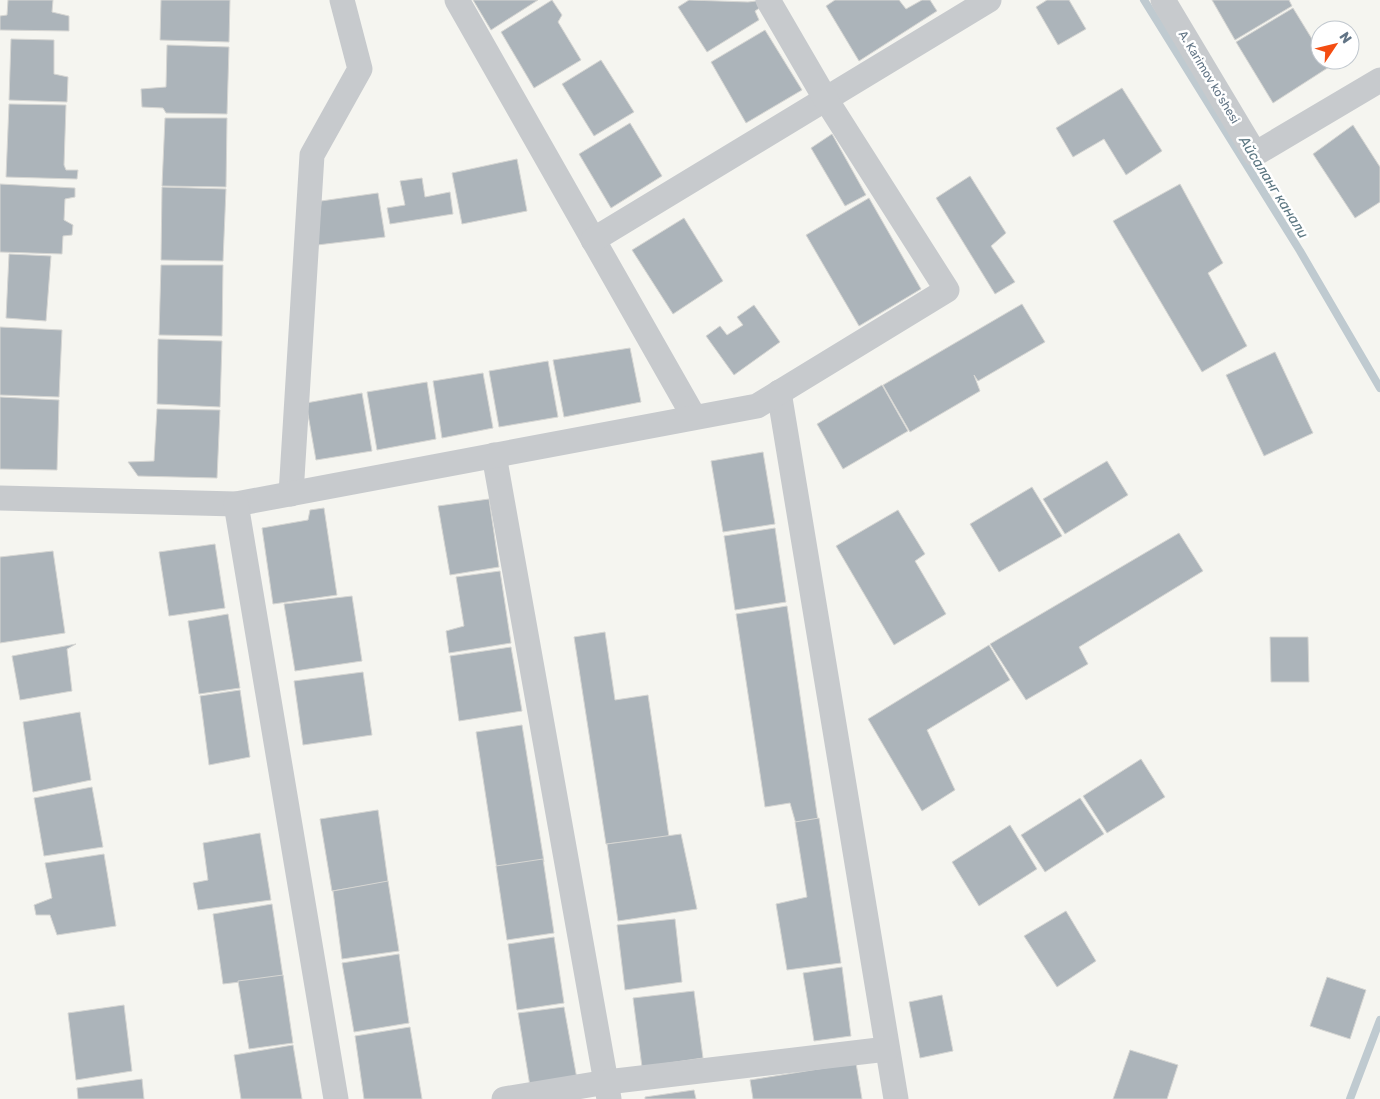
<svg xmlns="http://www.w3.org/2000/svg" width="1380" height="1099" font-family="Rubik,sans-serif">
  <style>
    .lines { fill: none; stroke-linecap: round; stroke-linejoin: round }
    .stream { stroke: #bfcad0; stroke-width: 8 }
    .building { fill: #acb4ba; stroke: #d6d6d3 }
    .minor { stroke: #c7cacd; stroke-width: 25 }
    .labels { text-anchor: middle; stroke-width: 5; stroke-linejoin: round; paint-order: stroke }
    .street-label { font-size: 12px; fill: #617485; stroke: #fff }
    .water-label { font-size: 14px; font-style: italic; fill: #5c7782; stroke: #fff }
  </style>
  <rect width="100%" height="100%" fill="#f5f5f0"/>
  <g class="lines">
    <g class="stream">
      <polyline points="1144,0 1300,251 1380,388"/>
      <polyline points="1350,1099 1380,1020"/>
    </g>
  </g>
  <g class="building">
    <polygon points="8,0 53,0 52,12 69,16 69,31 0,30 0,16 7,15"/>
    <polygon points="161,0 230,0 229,42 160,40"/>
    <polygon points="473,0 538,0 491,30"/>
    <polygon points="552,0 562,15 558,22 581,60 534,88 501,32"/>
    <polygon points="689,0 748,2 765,0 767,3 755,11 759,20 707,52 678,7"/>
    <polygon points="835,0 899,0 906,9 922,0 930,0 937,11 859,61 826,6"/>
    <polygon points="1047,0 1069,0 1086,29 1058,45 1036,7"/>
    <polygon points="1212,0 1289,0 1292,6 1235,40"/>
    <polygon points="1293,8 1320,52 1320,60 1325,60 1329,67 1273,103 1236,42"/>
    <polygon points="765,30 802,90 746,123 711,62"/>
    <polygon points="11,39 54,40 54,74 68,77 67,102 9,100"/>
    <polygon points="167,45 229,47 227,114 166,113 163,108 142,107 141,89 166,87"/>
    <polygon points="601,60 634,112 594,136 562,84"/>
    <polygon points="1122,88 1162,151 1126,175 1104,139 1073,157 1056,128"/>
    <polygon points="9,104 66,105 64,165 66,170 78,170 77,179 6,177"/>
    <polygon points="165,118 227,118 226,187 162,186"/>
    <polygon points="630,123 662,176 611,208 579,154"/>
    <polygon points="1353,125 1380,167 1380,202 1355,218 1313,154"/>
    <polygon points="832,134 866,195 845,206 811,148"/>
    <polygon points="517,159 527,211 462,224 452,173"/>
    <polygon points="970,176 1006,233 991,246 1015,282 995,294 936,198"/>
    <polygon points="422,178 425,197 450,192 453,214 390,224 387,208 405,205 400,181"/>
    <polygon points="0,184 75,188 75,197 65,199 64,220 73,225 72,235 63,236 62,254 0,252"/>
    <polygon points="1180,184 1223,263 1208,273 1247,346 1202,372 1113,221"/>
    <polygon points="162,187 226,189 223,261 161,260"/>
    <polygon points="378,193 385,237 317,245 321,201"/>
    <polygon points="869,198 921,289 859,326 806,235"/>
    <polygon points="684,218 723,281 673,314 632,250"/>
    <polygon points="9,254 51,256 46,321 6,318"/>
    <polygon points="161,265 223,265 222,336 159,335"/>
    <polygon points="1022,304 1045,342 978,381 974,375 980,391 910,432 883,385"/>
    <polygon points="754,305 780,342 734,375 706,336 720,326 727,335 743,325 737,317"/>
    <polygon points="0,327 62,330 59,397 0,395"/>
    <polygon points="158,339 222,341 220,407 157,404"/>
    <polygon points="630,348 641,402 564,417 553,360"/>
    <polygon points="1275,352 1313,433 1264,456 1226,375"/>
    <polygon points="548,361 558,417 499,427 489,371"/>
    <polygon points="483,373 493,428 442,438 433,381"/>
    <polygon points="427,382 436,439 377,450 367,392"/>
    <polygon points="882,385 908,431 843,469 817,424"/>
    <polygon points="362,393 372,451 316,460 306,403"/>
    <polygon points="0,397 59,400 57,470 0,469"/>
    <polygon points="157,409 220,410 217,478 138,476 128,462 154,461"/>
    <polygon points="763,452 775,524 723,532 711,461"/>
    <polygon points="1107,461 1128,495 1065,534 1043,499"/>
    <polygon points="1032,487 1062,536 999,572 970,524"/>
    <polygon points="489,499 499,567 450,575 438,506"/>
    <polygon points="324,508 337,595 273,604 262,528 308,520 310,510"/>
    <polygon points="898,510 925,554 915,561 946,614 894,645 836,546"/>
    <polygon points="775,528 786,602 735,610 724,536"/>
    <polygon points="1179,533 1203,571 1079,647 1088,664 1026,700 990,644"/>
    <polygon points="215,544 225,608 169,616 159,552"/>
    <polygon points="53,551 65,633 0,643 0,557"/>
    <polygon points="500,571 511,643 449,653 446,631 464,626 456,577"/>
    <polygon points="352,596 362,661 295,671 284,604"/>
    <polygon points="787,606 818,821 796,824 790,803 765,807 736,614"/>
    <polygon points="228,614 240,688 199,694 188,621"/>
    <polygon points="605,632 615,700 648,695 669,837 606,844 574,637"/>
    <polygon points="1270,637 1308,637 1309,682 1271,682"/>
    <polygon points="76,644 67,649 72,691 20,700 12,656"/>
    <polygon points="989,645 1010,680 927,730 955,790 922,811 868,719"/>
    <polygon points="511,647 522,711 459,721 450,656"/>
    <polygon points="363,672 372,735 303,745 294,681"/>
    <polygon points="240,690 250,757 209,765 200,696"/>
    <polygon points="80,712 91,780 33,792 23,722"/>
    <polygon points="522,725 544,862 497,870 476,732"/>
    <polygon points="1141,759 1165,797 1107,833 1083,796"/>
    <polygon points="92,787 103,847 44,856 34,798"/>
    <polygon points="1080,798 1104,834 1045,872 1021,835"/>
    <polygon points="378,810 388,882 332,891 320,819"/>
    <polygon points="819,818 841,963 787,970 776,904 807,897 795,822"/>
    <polygon points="1010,825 1037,869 979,906 952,862"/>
    <polygon points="260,833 271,900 198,910 193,883 208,880 203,843"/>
    <polygon points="681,834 697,909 618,921 607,844"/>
    <polygon points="104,854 116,926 57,935 50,915 36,915 34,905 52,898 45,863"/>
    <polygon points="543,859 554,933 507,940 496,866"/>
    <polygon points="388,881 399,951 342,959 333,891"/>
    <polygon points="272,904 283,977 223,984 213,914"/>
    <polygon points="1066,911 1096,961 1057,987 1024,936"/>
    <polygon points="675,919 682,982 625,990 617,925"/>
    <polygon points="554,937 564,1003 517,1010 508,944"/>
    <polygon points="399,954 409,1023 354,1032 342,963"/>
    <polygon points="842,967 851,1036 814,1041 803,973"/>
    <polygon points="283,975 293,1043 249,1049 238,981"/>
    <polygon points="1327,977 1366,990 1350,1039 1310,1026"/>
    <polygon points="694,991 703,1058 642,1067 633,998"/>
    <polygon points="942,995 953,1051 920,1058 909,1002"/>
    <polygon points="124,1005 132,1071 76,1080 68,1013"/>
    <polygon points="564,1007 577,1079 530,1086 518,1013"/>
    <polygon points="410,1027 422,1099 364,1099 355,1036"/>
    <polygon points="293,1045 302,1099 241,1099 234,1055"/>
    <polygon points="1130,1050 1178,1065 1167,1099 1113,1099"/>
    <polygon points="856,1063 862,1099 753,1099 750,1080"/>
    <polygon points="142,1079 144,1099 78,1099 77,1088"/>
    <polygon points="694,1090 696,1099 645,1099 645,1097"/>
  </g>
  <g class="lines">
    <g class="minor">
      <polyline points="457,0 694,417"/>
      <polyline points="1163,0 1255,154 1380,80"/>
      <polyline points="593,240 989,0"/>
      <polyline points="779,392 896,1099"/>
      <polyline points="494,455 609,1099"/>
      <polyline points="291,494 312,155 360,69 342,0"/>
      <polyline points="0,498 236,504 757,406 947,290 825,98 768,0"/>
      <polyline points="236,504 336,1099"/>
      <polyline points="504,1099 607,1082 887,1049"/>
    </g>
  </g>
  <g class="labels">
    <g class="street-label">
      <text transform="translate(1209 77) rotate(59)" y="4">A. Karimov ko'shesi</text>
    </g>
    <g class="water-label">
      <text transform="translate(1274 187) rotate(58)" y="5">Айсаланг канали</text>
    </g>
  </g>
  <g transform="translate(1335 45) rotate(55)"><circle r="24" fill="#ffffff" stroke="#c0c7ce"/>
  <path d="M0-4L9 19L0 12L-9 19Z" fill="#f44d12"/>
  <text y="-8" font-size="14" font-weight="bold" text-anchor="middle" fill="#617485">N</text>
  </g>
</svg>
